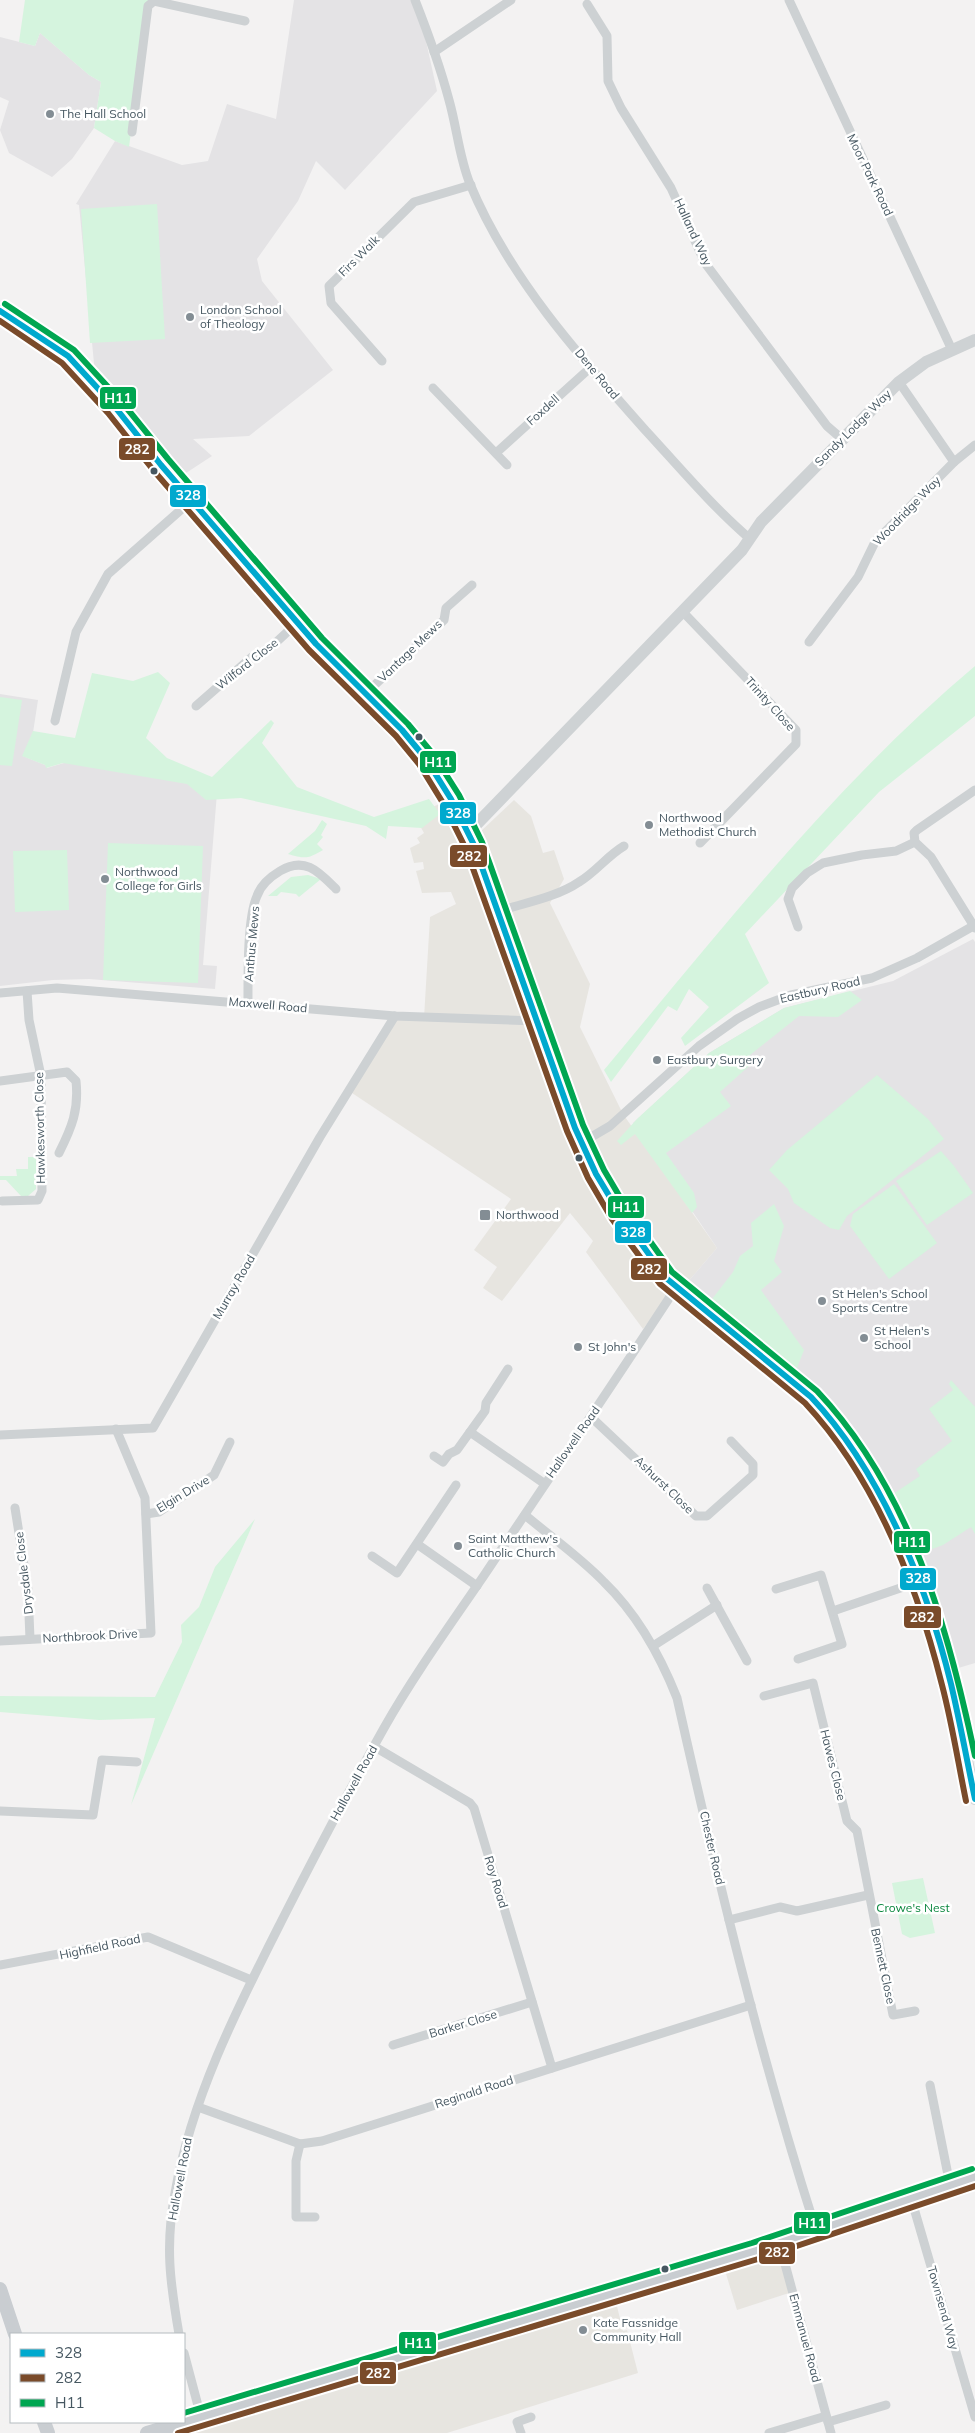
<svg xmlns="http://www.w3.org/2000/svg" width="975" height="2433" font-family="Mulish,sans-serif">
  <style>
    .commercial { fill: #e7e5e0 }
    .education { fill: #e4e3e5 }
    .green { fill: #d5f4de }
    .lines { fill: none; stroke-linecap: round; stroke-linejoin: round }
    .street { stroke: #cdd1d3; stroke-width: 9 }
    .secondary { stroke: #ced2d4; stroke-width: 12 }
    .primary { stroke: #c9cdd1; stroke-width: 14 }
    .bus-1-casing { stroke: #fff; stroke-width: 10 }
    .bus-2-casing { stroke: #fff; stroke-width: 10 }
    .bus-3-casing { stroke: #fff; stroke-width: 10 }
    .bus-1 { stroke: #00a9ce; stroke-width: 6 }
    .bus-2 { stroke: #7a4b2a; stroke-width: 6 }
    .bus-3 { stroke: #00a651; stroke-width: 6 }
    .poi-dot { fill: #838d94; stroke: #fff; stroke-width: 2 }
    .bus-dot { fill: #465761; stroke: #fff; stroke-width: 2 }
    .labels { text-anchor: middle; stroke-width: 5; stroke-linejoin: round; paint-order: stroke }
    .poi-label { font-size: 12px; fill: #465761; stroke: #fff; text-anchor: start }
    .street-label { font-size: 12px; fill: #465761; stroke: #fff }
    .park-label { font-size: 12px; fill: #0c873f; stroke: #fff }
    .line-badge { stroke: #fff; stroke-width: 2 }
    .badge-label { font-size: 14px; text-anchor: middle; font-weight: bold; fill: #fff }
  </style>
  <rect width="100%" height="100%" fill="#f3f2f2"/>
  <g class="commercial">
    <polygon points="451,799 479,833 514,800 531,816 543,853 554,850 564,879 550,903 590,984 580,1027 623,1114 717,1248 686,1284 676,1286 643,1329 586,1252 593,1241 570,1213 502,1301 483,1288 497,1267 474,1250 511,1199 349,1091 395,1016 424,1018 430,917 456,904 451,892 422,893 416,871 424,869 423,862 414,863 410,848 420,843 417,838 424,833 414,815"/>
    <polygon points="776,2246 789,2293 737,2310 723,2264"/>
    <polygon points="615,2298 623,2331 627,2330 638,2373 447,2433 151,2433"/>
  </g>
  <g class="education">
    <polygon points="294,0 414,0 424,32 437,91 345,190 316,161 298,201 257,259 262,281 333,370 249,436 193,439 212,456 183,475 95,374 79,205 76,204 115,141 182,165 208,161 227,104 276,119"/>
    <polygon points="40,33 89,75 101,82 94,128 72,159 52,177 9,153 0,130 9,101 0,97 0,37 35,46"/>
    <polygon points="0,694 38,700 32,739 23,756 45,765 47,768 94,754 217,793 203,965 217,966 215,989 89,979 53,980 0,986"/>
    <polygon points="973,939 975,942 975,1663 955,1669 915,1550 890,1496 827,1401 686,1284 717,1248 633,1123 709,1053 784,1008 893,981"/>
  </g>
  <g class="green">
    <polygon points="25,0 154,0 148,6 129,147 115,141 94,128 101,82 89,75 40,33 35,46 19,42"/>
    <polygon points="157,204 165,339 90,343 81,209"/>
    <path d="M975 666V716L879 792 745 934 769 983 685 1046 681 1038 709 1007 689 989 677 1011 668 1006 611 1082 604 1070C721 930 835 784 975 666Z"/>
    <polygon points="158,672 170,683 146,738 167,758 212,777 271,720 274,723 262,743 297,787 374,817 429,799 440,814 422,828 388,826 386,839 366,826 241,798 206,800 187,784 63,763 46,768 45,765 22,756 33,731 75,738 92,673 133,681"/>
    <polygon points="0,697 22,700 12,766 0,765"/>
    <path d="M322 820 327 824 321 835 323 837 317 844 323 850C308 859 305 859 288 854L315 831Z"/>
    <polygon points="108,843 203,846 198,983 103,980"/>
    <polygon points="67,850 69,910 15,912 13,851"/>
    <polygon points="308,875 321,879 299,897 296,894 281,892 277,896 268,896 291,877"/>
    <polygon points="850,991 862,1000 838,1017 799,1016 750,1055 749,1066 720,1092 731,1106 666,1153 694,1193 697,1207 692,1213 635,1134 621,1145 617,1141 637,1119 709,1053 784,1008"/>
    <polygon points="877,1075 928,1119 944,1139 847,1216 839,1230 830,1228 794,1203 788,1189 769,1170 787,1150"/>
    <polygon points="941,1151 954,1166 973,1193 927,1225 896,1181"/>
    <polygon points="28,1157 36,1157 36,1189 28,1196 21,1196 6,1180 0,1180 0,1176 17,1176 16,1169 28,1169"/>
    <polygon points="894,1184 937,1243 889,1279 850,1226 853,1214"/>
    <polygon points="774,1204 784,1226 774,1261 782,1272 761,1290 804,1350 795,1373 709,1303 733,1272 740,1256 753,1246 751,1223"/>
    <polygon points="951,1380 975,1407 975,1534 971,1527 943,1545 916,1555 890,1496 920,1476 916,1469 952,1441 929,1409 953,1390 949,1384"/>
    <polygon points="255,1519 131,1805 155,1718 99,1720 0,1712 0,1696 155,1697 182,1642 181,1625 199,1607 215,1567"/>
    <polygon points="923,1878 935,1933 910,1938 902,1934 892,1883"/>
  </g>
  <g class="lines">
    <g class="street">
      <path d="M415 0C428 33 440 66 449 100 457 128 459 157 470 184 509 278 580 357 647 432 680 468 712 506 749 538"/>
      <polyline points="789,0 952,350"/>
      <polyline points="154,1 245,21"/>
      <polyline points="587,4 607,36 608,81 621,108 671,188 705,263 827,426 842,439"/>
      <polyline points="434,52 511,0"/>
      <polyline points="132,132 148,6 154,1"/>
      <polyline points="382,361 331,303 329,286 414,202 471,185"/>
      <polyline points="899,382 954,462"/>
      <polyline points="433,388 507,465"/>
      <polyline points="496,453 590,368"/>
      <polyline points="682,611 796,730 796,744 700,843"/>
      <polyline points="809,642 858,577 875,542 954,462 975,445"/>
      <polyline points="365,694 444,620 446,608 472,585"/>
      <polyline points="196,706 252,657 270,648 298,622"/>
      <polyline points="55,721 76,632 108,574 192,500"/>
      <polyline points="975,790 917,830 914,833 915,842 931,857 975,928"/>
      <path d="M499 911C525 903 557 897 579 882 596 872 607 856 624 846"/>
      <polyline points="798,927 788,899 792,888 807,873 823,863 862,855 896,851 915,842"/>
      <polyline points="0,993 57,988 395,1016 536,1021"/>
      <path d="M248 1003C248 977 247 918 257 896 261 884 270 877 280 871 305 856 319 872 336 889"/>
      <path d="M0 1081 67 1072 76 1081C79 1110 72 1127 59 1153"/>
      <polyline points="581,1143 610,1126 699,1046 737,1019 759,1007 791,995 872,978 917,958 975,925"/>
      <polyline points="2,1201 38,1200 42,1191 41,1076 29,1020 27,991"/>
      <polyline points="591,1417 696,1516 707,1516 753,1475 753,1464 731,1441"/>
      <polyline points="470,1432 545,1484"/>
      <polyline points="0,1435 153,1428 320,1137 395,1016"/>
      <polyline points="434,1456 443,1462 449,1454 457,1450 485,1411 486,1403 508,1369"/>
      <polyline points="15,1508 28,1590 30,1639"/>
      <polyline points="146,1514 159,1512 214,1475 230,1442"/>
      <path d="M525 1515C551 1537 580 1557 604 1582 637 1614 660 1655 677 1698 717 1877 760 2055 816 2230"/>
      <polyline points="417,1544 477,1586"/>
      <polyline points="372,1556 397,1573 456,1485"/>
      <polyline points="707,1588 747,1661"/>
      <polyline points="776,1589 821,1575 842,1644 798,1659"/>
      <polyline points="833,1611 918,1582"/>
      <polyline points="0,1641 151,1633 145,1498 116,1429"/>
      <polyline points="653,1646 717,1605"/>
      <polyline points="764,1696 813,1683 847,1821 857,1831 893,2015 915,2011"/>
      <polyline points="375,1747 470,1803 474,1808 552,2068"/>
      <polyline points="0,1811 93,1815 102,1760 137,1762"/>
      <polyline points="729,1920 780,1907 797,1911 868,1895"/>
      <polyline points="0,1965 148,1937 251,1980"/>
      <polyline points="393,2045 532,2002"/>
      <polyline points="930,2085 950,2185"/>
      <polyline points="198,2107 300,2144 322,2141 751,2005"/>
      <polyline points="300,2144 296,2161 296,2217 315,2217"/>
      <polyline points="911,2198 975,2417"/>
      <polyline points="779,2242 831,2433"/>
      <path d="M179 2334C170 2282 165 2245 175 2193 191 2099 238 2007 281 1922 314 1857 348 1792 384 1728 414 1675 451 1624 485 1574 549 1478 614 1383 677 1286"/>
      <polyline points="184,2353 201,2417"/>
      <polyline points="828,2422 886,2405"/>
      <polyline points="521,2433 517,2422 531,2417"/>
      <polyline points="769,2433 826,2416"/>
    </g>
    <g class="secondary">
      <polyline points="0,311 68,356 115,407 161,465 316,644 402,730 426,759 451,799 474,845 494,897 575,1128 596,1174 620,1214 666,1278 716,1317 811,1397 826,1413 872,1479 912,1563 935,1631 951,1683 975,1799"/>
      <polyline points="468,833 742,550 761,522 899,382 926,362 975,340"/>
    </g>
    <g class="primary">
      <polyline points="0,2289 15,2334"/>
      <polyline points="44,2422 48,2433"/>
      <polyline points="147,2433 755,2251 975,2177"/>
    </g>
    <g class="bus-1-casing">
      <path id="bus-1" d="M0 311 68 356 115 407 161 465 316 644 402 730 426 759 451 799 474 845 575 1128 596 1174 620 1214 666 1278 811 1397C881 1471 927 1586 951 1684 960 1722 967 1761 975 1799"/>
    </g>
    <g class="bus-2-casing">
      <g id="bus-2">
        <path d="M0 321 62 363 108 413 154 471 309 650 396 736 419 764 443 803 466 849 567 1131 588 1178 612 1219 660 1284 805 1403C876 1479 917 1585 942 1685 952 1723 958 1762 966 1801"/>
        <polyline points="178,2433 758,2259 975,2186"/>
      </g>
    </g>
    <g class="bus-3-casing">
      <g id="bus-3">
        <path d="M5 304 74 350 121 401 168 459 322 638 408 724 433 754 459 795 482 842 583 1125 604 1170 627 1209 672 1272 817 1391C910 1489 948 1627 975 1756"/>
        <polyline points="184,2413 752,2243 972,2169"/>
      </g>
    </g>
    <use href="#bus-1" class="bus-1"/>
    <use href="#bus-2" class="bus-2"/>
    <use href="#bus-3" class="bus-3"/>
  </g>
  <g class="poi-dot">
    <circle cx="50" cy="114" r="5"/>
    <circle cx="190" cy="317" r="5"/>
    <circle cx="649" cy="825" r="5"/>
    <circle cx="105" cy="879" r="5"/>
    <circle cx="657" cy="1060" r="5"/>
    <rect x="479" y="1209" width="12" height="12" rx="2.5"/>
    <circle cx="822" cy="1301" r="5"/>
    <circle cx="864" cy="1338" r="5"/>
    <circle cx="578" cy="1347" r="5"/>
    <circle cx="458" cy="1546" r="5"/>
    <circle cx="583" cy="2330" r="5"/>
  </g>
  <g class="bus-dot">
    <circle cx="154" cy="471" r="4.5"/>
    <circle cx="419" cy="737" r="4.5"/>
    <circle cx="579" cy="1158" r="4.5"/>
    <circle cx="665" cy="2269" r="4.5"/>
  </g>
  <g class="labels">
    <g class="poi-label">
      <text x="60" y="118">The Hall School</text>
      <text x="200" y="314">London School<tspan x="200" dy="14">of Theology</tspan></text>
      <text x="659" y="822">Northwood<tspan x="659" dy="14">Methodist Church</tspan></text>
      <text x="115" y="876">Northwood<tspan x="115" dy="14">College for Girls</tspan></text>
      <text x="667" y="1064">Eastbury Surgery</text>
      <text x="496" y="1219">Northwood</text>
      <text x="832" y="1298">St Helen's School<tspan x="832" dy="14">Sports Centre</tspan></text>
      <text x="874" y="1335">St Helen's<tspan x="874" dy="14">School</tspan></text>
      <text x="588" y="1351">St John's</text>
      <text x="468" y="1543">Saint Matthew's<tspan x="468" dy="14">Catholic Church</tspan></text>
      <text x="593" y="2327">Kate Fassnidge<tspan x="593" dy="14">Community Hall</tspan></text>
    </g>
    <g class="street-label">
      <text transform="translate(870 175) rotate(64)" y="4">Moor Park Road</text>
      <text transform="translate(693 232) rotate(65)" y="4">Halland Way</text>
      <text transform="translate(359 256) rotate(-45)" y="4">Firs Walk</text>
      <text transform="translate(597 374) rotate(50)" y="4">Dene Road</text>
      <text transform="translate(543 410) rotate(-42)" y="4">Foxdell</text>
      <text transform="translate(853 428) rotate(-45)" y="4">Sandy Lodge Way</text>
      <text transform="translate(907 511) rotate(-46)" y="4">Woodridge Way</text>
      <text transform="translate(410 651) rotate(-44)" y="4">Vantage Mews</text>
      <text transform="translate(247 664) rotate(-38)" y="4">Wilford Close</text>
      <text transform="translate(770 704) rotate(48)" y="4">Trinity Close</text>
      <text transform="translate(252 944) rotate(-85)" y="4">Anthus Mews</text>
      <text transform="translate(820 990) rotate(-13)" y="4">Eastbury Road</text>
      <text transform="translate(268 1005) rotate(5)" y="4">Maxwell Road</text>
      <text transform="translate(40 1128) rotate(-91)" y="4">Hawkesworth Close</text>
      <text transform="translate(234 1287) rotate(-60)" y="4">Murray Road</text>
      <text transform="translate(573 1442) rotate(-55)" y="4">Hallowell Road</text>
      <text transform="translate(664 1485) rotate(44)" y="4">Ashurst Close</text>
      <text transform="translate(183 1494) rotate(-31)" y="4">Elgin Drive</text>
      <text transform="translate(24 1573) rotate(-97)" y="4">Drysdale Close</text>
      <text transform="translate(90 1636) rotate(-3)" y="4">Northbrook Drive</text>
      <text transform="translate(833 1765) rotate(76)" y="4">Hawes Close</text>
      <text transform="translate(354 1783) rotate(-61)" y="4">Hallowell Road</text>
      <text transform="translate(712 1848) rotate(77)" y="4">Chester Road</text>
      <text transform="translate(496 1882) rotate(73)" y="4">Roy Road</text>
      <text transform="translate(100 1947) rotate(-12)" y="4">Highfield Road</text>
      <text transform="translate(883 1966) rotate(78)" y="4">Bennett Close</text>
      <text transform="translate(463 2024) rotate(-17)" y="4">Barker Close</text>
      <text transform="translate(474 2092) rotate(-18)" y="4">Reginald Road</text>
      <text transform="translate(180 2179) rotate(-79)" y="4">Hallowell Road</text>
      <text transform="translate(943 2308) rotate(74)" y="4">Townsend Way</text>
      <text transform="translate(805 2338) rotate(75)" y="4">Emmanuel Road</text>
    </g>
    <g class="park-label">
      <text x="913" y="1912">Crowe's Nest</text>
    </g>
  </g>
  <g class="line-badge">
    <rect x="99" y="386" width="38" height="24" rx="5" fill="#00a651"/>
    <rect x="118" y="437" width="38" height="24" rx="5" fill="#7a4b2a"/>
    <rect x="169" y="484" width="38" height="24" rx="5" fill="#00a9ce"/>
    <rect x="419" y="750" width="38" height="24" rx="5" fill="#00a651"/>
    <rect x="439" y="801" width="38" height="24" rx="5" fill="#00a9ce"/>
    <rect x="449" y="844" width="39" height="24" rx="5" fill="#7a4b2a"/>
    <rect x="607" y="1195" width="38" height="24" rx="5" fill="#00a651"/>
    <rect x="614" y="1220" width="38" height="24" rx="5" fill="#00a9ce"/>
    <rect x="630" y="1257" width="38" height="24" rx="5" fill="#7a4b2a"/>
    <rect x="893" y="1530" width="38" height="24" rx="5" fill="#00a651"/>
    <rect x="899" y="1567" width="38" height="24" rx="5" fill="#00a9ce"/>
    <rect x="903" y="1605" width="39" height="24" rx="5" fill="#7a4b2a"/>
    <rect x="793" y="2211" width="38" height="24" rx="5" fill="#00a651"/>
    <rect x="758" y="2241" width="38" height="24" rx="5" fill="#7a4b2a"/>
    <rect x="398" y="2331" width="39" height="24" rx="5" fill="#00a651"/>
    <rect x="359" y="2361" width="38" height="24" rx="5" fill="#7a4b2a"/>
  </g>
  <g class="badge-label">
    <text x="118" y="403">H11</text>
    <text x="137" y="454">282</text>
    <text x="188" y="500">328</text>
    <text x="438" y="767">H11</text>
    <text x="458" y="818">328</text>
    <text x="469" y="861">282</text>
    <text x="626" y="1212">H11</text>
    <text x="633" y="1237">328</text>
    <text x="649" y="1274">282</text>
    <text x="912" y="1547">H11</text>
    <text x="918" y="1583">328</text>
    <text x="922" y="1622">282</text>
    <text x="812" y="2228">H11</text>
    <text x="777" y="2257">282</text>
    <text x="418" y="2348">H11</text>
    <text x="378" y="2378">282</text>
  </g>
  <rect x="10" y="2333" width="175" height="90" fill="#ffffff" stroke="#b5bcc0"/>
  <rect x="20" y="2349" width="25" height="8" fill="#00a9ce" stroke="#b5bcc0"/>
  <text x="55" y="2358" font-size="15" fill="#465761">328</text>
  <rect x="20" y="2374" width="25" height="8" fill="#7a4b2a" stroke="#b5bcc0"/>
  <text x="55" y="2383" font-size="15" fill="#465761">282</text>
  <rect x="20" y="2399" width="25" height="8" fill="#00a651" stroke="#b5bcc0"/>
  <text x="55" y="2408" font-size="15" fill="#465761">H11</text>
</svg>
